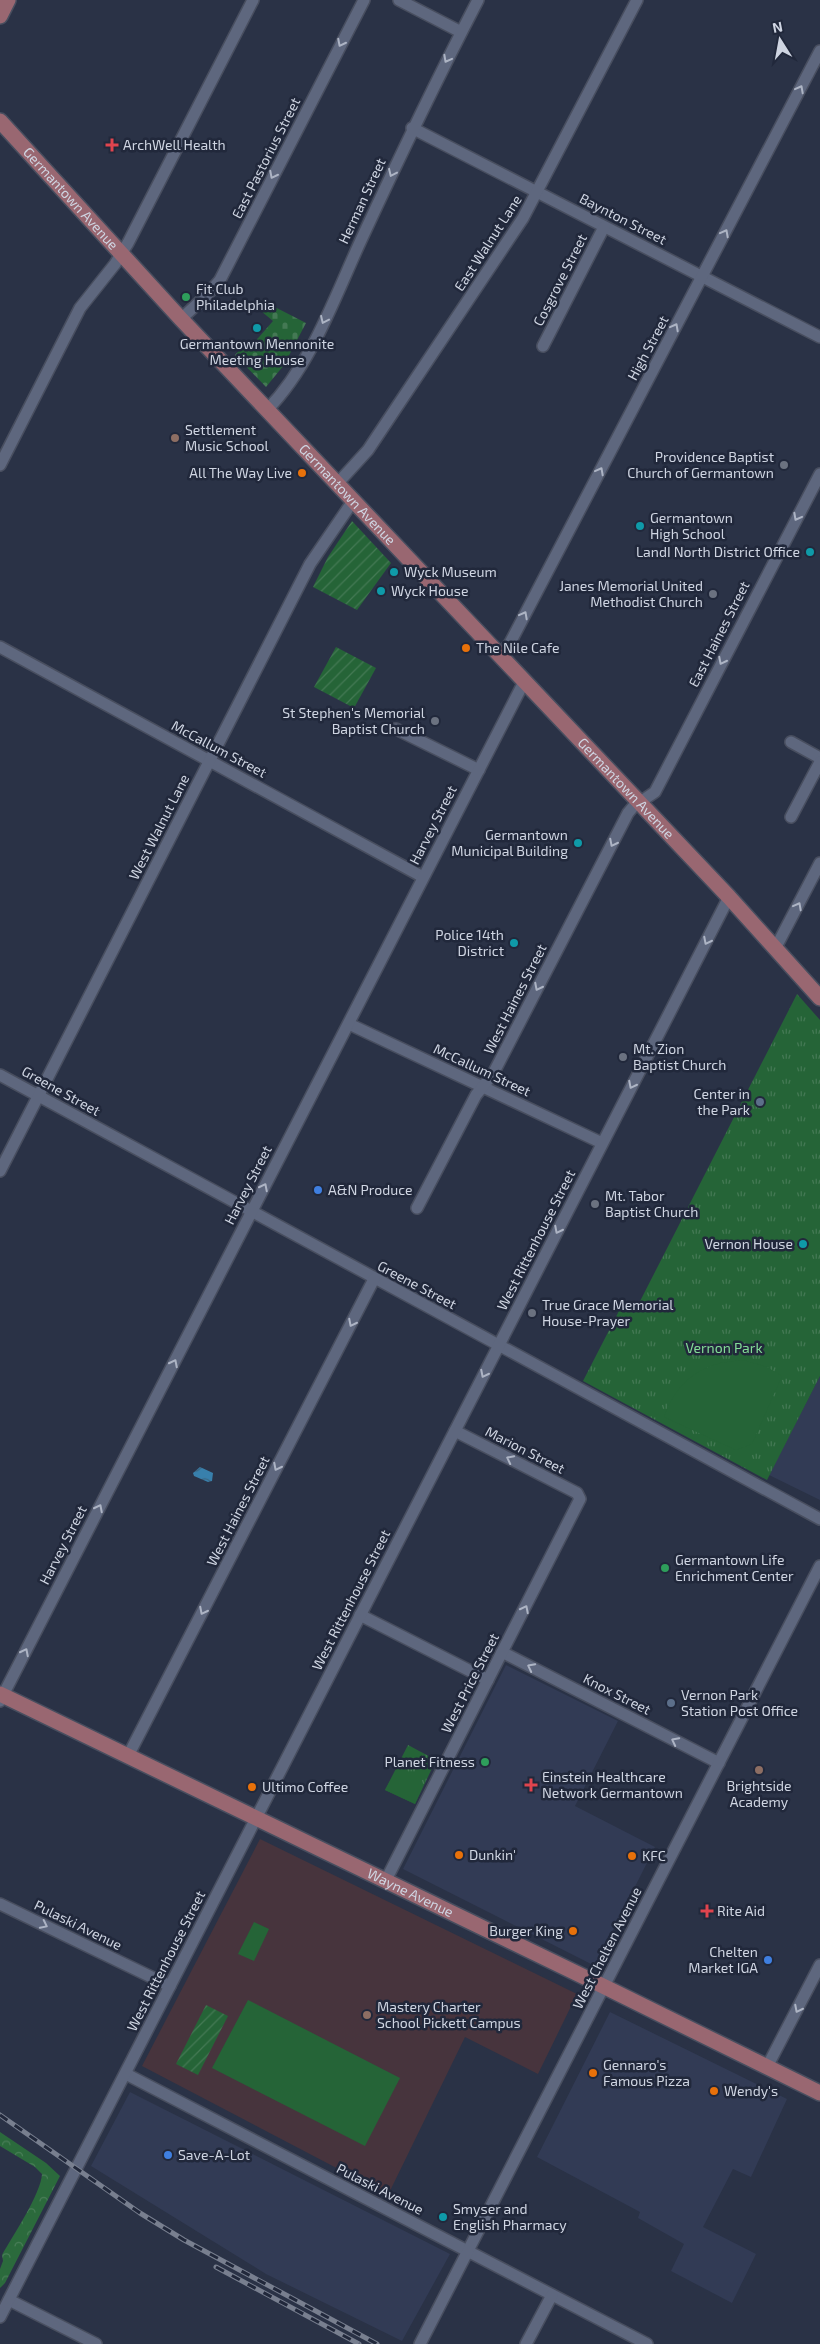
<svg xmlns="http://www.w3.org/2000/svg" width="820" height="2344" font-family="'Exo 2',sans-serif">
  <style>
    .built { fill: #323b55 }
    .education { fill: #47343d }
    .forest { fill: url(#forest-crowns) }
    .cemetery { fill: url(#cemetery-stones) }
    .park { fill: url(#park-tufts) }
    .garden { fill: url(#garden-furrows) }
    .pitch { fill: #256437 }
    .water { fill: url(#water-waves) }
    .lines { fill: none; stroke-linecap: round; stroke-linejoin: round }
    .minor-casing { stroke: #484e5f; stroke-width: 14 }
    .major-casing { stroke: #484e5f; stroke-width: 18 }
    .minor { stroke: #5e677e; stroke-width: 11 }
    .major { stroke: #996771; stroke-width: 15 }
    .rail-casing { stroke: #787f8f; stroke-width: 5 }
    .rail { stroke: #21283b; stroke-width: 3; stroke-dasharray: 9; stroke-linecap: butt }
    .oneway { stroke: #adb4c4 }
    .health-dot { fill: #e0444e; stroke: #21283b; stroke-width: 2 }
    .leisure-dot { fill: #2e9e5b; stroke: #21283b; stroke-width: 2 }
    .culture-dot { fill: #0f9aa8; stroke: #21283b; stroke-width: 2 }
    .education-dot { fill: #8d6e63; stroke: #21283b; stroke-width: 2 }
    .worship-dot { fill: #6b7280; stroke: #21283b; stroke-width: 2 }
    .food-dot { fill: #e8710a; stroke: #21283b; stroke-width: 2 }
    .service-dot { fill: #5c6f8a; stroke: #21283b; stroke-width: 2 }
    .shop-dot { fill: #3f7fe0; stroke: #21283b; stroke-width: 2 }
    .labels { text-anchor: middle; stroke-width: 5; stroke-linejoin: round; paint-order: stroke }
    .poi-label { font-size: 14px; fill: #cfd5e2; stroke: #21283b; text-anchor: start }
    .street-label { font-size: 14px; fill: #cfd5e2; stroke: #21283b }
    .park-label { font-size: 14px; fill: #84dc97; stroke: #21283b }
  </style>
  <defs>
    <pattern id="forest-crowns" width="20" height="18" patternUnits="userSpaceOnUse" patternTransform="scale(1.25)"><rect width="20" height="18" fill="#2b6a3c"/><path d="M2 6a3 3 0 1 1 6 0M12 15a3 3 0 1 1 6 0" fill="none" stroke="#497e58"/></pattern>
    <pattern id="cemetery-stones" width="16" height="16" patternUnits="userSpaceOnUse" patternTransform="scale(1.25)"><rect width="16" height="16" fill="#256437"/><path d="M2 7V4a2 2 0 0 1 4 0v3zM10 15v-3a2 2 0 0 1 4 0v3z" fill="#447954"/></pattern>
    <pattern id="park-tufts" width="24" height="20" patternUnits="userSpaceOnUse" patternTransform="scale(1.25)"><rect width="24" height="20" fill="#256437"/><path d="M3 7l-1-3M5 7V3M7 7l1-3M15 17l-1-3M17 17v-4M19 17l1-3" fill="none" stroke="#447954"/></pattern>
    <pattern id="garden-furrows" width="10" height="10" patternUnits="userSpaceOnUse" patternTransform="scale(1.25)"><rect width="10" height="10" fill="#256437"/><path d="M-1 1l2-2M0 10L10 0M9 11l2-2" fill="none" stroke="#447954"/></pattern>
    <pattern id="water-waves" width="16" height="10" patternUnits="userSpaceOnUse" patternTransform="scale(1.25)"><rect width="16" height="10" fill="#3880ac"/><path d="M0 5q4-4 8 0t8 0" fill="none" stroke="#3a6682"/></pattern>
  </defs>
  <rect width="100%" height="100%" fill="#2a3246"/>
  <g class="built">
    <polygon points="820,1376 820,1500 769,1475"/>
    <polygon points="506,1665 618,1721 575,1806 655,1847 595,1966 403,1869"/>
    <polygon points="610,2012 787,2099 751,2177 733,2169 703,2227 756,2254 732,2303 671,2271 684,2244 638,2218 640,2212 537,2157"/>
    <polygon points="130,2092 450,2254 402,2341 266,2274 91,2166"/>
  </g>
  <polygon class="education" points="260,1839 577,1994 538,2074 465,2037 388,2195 142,2066"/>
  <path class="forest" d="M0 2132 46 2163 60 2176 5 2283 0 2288V2269L3 2261 2 2255C12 2237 41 2194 42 2174L35 2167 0 2146Z"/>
  <polygon class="cemetery" points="267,303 306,323 284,365 266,387 235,355 248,341 252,345 273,321 261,311"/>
  <g class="park">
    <polygon points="797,994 820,1020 820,1376 767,1480 583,1381 621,1307 634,1313"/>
    <polygon points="408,1745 436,1760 415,1804 385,1790"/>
  </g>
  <g class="garden">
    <polygon points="352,521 391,563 357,610 313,587 328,557"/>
    <polygon points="336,647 376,668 354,708 314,687"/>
    <polygon points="206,2005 228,2016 198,2075 176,2064"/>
  </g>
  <g class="pitch">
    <path d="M747 1361 767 1367 782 1376 752 1444 736 1450 664 1417C677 1379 707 1359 747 1361Z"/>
    <polygon points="395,1772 423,1786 415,1804 385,1790"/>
    <polygon points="254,1922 269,1929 254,1961 238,1954"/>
    <polygon points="248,2000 400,2078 365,2146 212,2068"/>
  </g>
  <polygon class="water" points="200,1467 213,1473 212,1481 208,1482 194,1476 193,1473"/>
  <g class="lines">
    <g class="minor-casing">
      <g id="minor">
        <polyline points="399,0 461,32"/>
        <polyline points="412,128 820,337"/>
        <polyline points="181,319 207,295 220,280 364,0"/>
        <polyline points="543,346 604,227"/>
        <path d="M267 410C312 364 335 296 362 238 399 158 437 79 478 0"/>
        <polyline points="0,465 80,308 115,264 128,243 253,0"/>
        <polyline points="337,484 368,450 523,218 637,0"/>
        <polyline points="0,647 423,877"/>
        <polyline points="499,656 510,643 820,51"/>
        <polyline points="396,729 479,770"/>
        <polyline points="791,742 820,758"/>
        <polyline points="791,817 820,762"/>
        <polyline points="775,949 820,863"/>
        <polyline points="349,1024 602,1143"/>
        <polyline points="0,1075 820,1519"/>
        <polyline points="0,1171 310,564 353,501"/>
        <polyline points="417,1208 476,1095 493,1074 628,813 633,807 655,792 820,474"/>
        <polyline points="360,1615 488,1680"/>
        <polyline points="502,1652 719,1763"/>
        <polyline points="0,1701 524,682"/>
        <polyline points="128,1756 374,1279"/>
        <polyline points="385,1882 580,1499 577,1493 455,1431"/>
        <polyline points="0,1904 170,1986"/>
        <polyline points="767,2067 820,1965"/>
        <polyline points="126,2074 647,2344"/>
        <polyline points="9,2300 96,2344"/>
        <polyline points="0,2317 729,897"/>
        <polyline points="420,2344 820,1566"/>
        <polyline points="526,2344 552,2295"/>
      </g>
    </g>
    <g class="major-casing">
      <g id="major">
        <polyline points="0,16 8,0"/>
        <path id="s1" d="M0 121 181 319 729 897 820 998"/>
        <path id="s2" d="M0 1694 605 1987 820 2093"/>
      </g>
    </g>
    <use href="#minor" class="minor"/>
    <use href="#major" class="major"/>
    <g class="rail-casing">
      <g id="rail">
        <polyline points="0,2115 140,2213 184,2240 377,2344"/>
        <polyline points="216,2267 359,2344"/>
      </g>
    </g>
    <use href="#rail" class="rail"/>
  </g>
  <defs><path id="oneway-chevron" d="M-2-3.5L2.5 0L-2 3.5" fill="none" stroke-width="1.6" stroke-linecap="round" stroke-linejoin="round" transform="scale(1.25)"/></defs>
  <g class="oneway">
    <use href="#oneway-chevron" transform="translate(341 43) rotate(117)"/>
    <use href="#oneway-chevron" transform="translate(447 59) rotate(118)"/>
    <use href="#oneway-chevron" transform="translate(800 89) rotate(-62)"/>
    <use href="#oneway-chevron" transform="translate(392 173) rotate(115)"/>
    <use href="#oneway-chevron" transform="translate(273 175) rotate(117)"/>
    <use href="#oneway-chevron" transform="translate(725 233) rotate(-62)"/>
    <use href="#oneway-chevron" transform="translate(324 320) rotate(115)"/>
    <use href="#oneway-chevron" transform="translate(675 327) rotate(-62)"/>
    <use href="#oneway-chevron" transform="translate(600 471) rotate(-62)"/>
    <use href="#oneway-chevron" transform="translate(797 517) rotate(118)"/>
    <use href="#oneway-chevron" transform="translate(524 615) rotate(-62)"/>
    <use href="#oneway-chevron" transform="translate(722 661) rotate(117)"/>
    <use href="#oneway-chevron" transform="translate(613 843) rotate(117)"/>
    <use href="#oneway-chevron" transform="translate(798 906) rotate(-62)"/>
    <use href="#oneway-chevron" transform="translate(707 941) rotate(117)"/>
    <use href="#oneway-chevron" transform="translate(538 987) rotate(117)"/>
    <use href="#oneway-chevron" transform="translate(632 1085) rotate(117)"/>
    <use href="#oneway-chevron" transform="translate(264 1187) rotate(-63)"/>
    <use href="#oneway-chevron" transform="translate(558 1230) rotate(117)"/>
    <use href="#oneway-chevron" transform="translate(352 1323) rotate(117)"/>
    <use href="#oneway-chevron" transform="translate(174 1363) rotate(-63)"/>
    <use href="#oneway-chevron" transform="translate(484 1374) rotate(117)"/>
    <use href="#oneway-chevron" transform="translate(510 1459) rotate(-153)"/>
    <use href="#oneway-chevron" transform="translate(277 1467) rotate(117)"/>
    <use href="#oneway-chevron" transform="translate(99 1508) rotate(-63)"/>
    <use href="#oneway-chevron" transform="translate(525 1609) rotate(-63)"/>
    <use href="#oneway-chevron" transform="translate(203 1611) rotate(117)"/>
    <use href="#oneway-chevron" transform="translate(25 1652) rotate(-63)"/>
    <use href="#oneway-chevron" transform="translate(531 1667) rotate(-153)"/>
    <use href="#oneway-chevron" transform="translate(675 1741) rotate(-153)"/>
    <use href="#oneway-chevron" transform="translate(44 1925) rotate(26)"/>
    <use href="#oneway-chevron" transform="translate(798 2009) rotate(117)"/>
  </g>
  <g class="health-dot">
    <path d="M109.5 137.5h5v5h5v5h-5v5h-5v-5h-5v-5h5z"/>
    <path d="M528.5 1777.5h5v5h5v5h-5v5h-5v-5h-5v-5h5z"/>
    <path d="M704.5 1903.5h5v5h5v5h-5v5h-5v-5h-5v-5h5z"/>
  </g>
  <g class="leisure-dot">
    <circle cx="186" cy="297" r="5"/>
    <circle cx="665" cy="1568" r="5"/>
    <circle cx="485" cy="1762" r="5"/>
  </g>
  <g class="culture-dot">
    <circle cx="257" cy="328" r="5"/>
    <circle cx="640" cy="526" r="5"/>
    <circle cx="810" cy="552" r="5"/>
    <circle cx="394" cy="572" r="5"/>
    <circle cx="381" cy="591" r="5"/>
    <circle cx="578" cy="843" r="5"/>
    <circle cx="514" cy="943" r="5"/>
    <circle cx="803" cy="1244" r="5"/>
    <circle cx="443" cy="2217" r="5"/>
  </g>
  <g class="education-dot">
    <circle cx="175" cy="438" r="5"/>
    <circle cx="759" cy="1770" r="5"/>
    <circle cx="367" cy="2015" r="5"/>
  </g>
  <g class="worship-dot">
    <circle cx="784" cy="465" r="5"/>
    <circle cx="713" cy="594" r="5"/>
    <circle cx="435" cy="721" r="5"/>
    <circle cx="623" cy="1057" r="5"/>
    <circle cx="595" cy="1204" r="5"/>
    <circle cx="532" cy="1313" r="5"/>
  </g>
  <g class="food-dot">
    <circle cx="302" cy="473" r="5"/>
    <circle cx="466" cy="648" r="5"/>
    <circle cx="252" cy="1787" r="5"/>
    <circle cx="459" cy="1855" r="5"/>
    <circle cx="632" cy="1856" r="5"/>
    <circle cx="573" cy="1931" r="5"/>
    <circle cx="593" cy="2073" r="5"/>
    <circle cx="714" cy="2091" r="5"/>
  </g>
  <g class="service-dot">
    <circle cx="760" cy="1102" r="5"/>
    <circle cx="671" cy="1703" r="5"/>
  </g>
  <g class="shop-dot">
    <circle cx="318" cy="1190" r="5"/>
    <circle cx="768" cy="1960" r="5"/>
    <circle cx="168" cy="2155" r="5"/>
  </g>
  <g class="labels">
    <g class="poi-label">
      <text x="123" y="150">ArchWell Health</text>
      <text x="196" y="294">Fit Club<tspan x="196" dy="16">Philadelphia</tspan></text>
      <text x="257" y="349" text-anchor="middle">Germantown Mennonite<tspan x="257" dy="16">Meeting House</tspan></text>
      <text x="185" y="435">Settlement<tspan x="185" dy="16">Music School</tspan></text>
      <text x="774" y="462" text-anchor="end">Providence Baptist<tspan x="774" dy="16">Church of Germantown</tspan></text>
      <text x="292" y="478" text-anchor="end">All The Way Live</text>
      <text x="650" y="523">Germantown<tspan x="650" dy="16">High School</tspan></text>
      <text x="800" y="557" text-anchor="end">LandI North District Office</text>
      <text x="404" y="577">Wyck Museum</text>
      <text x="703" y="591" text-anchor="end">Janes Memorial United<tspan x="703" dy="16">Methodist Church</tspan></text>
      <text x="391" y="596">Wyck House</text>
      <text x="476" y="653">The Nile Cafe</text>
      <text x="425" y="718" text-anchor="end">St Stephen's Memorial<tspan x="425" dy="16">Baptist Church</tspan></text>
      <text x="568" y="840" text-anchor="end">Germantown<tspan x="568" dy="16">Municipal Building</tspan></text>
      <text x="504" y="940" text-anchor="end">Police 14th<tspan x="504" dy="16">District</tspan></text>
      <text x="633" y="1054">Mt. Zion<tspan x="633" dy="16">Baptist Church</tspan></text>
      <text x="750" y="1099" text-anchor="end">Center in<tspan x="750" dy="16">the Park</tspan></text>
      <text x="328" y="1195">A&amp;N Produce</text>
      <text x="605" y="1201">Mt. Tabor<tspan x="605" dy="16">Baptist Church</tspan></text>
      <text x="793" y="1249" text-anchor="end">Vernon House</text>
      <text x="542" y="1310">True Grace Memorial<tspan x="542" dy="16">House-Prayer</tspan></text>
      <text x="675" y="1565">Germantown Life<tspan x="675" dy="16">Enrichment Center</tspan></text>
      <text x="681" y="1700">Vernon Park<tspan x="681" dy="16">Station Post Office</tspan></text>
      <text x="475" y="1767" text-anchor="end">Planet Fitness</text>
      <text x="542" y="1782">Einstein Healthcare<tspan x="542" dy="16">Network Germantown</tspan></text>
      <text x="759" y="1791" text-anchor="middle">Brightside<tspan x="759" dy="16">Academy</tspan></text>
      <text x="262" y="1792">Ultimo Coffee</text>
      <text x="469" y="1860">Dunkin'</text>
      <text x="642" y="1861">KFC</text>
      <text x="717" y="1916">Rite Aid</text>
      <text x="563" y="1936" text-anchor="end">Burger King</text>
      <text x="758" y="1957" text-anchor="end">Chelten<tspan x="758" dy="16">Market IGA</tspan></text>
      <text x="377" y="2012">Mastery Charter<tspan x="377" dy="16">School Pickett Campus</tspan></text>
      <text x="603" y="2070">Gennaro's<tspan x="603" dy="16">Famous Pizza</tspan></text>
      <text x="724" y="2096">Wendy's</text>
      <text x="178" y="2160">Save-A-Lot</text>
      <text x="453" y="2214">Smyser and<tspan x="453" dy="16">English Pharmacy</tspan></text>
    </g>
    <g class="street-label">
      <text transform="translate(266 158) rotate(-63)" y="5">East Pastorius Street</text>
      <text dy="5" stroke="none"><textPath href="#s1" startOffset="105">Germantown Avenue</textPath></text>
      <text transform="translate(362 201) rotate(-65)" y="5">Herman Street</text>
      <text transform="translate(623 219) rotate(27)" y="5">Baynton Street</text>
      <text transform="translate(488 243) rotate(-57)" y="5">East Walnut Lane</text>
      <text transform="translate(560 280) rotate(-63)" y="5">Cosgrove Street</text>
      <text transform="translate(648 348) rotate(-62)" y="5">High Street</text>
      <text dy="5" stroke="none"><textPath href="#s1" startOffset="510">Germantown Avenue</textPath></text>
      <text transform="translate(719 634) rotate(-63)" y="5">East Haines Street</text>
      <text transform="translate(219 749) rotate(28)" y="5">McCallum Street</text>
      <text dy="5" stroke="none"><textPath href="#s1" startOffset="915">Germantown Avenue</textPath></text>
      <text transform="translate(433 825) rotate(-63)" y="5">Harvey Street</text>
      <text transform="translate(159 827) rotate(-63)" y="5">West Walnut Lane</text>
      <text transform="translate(515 999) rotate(-63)" y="5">West Haines Street</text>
      <text transform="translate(482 1070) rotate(25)" y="5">McCallum Street</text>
      <text transform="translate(61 1091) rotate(29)" y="5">Greene Street</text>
      <text transform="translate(248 1185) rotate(-63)" y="5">Harvey Street</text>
      <text transform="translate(536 1240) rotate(-63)" y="5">West Rittenhouse Street</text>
      <text transform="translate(417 1285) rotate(28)" y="5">Greene Street</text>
      <text transform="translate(525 1450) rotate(27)" y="5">Marion Street</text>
      <text transform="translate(238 1511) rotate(-63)" y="5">West Haines Street</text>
      <text transform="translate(63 1545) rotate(-63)" y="5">Harvey Street</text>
      <text transform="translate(351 1600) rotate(-63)" y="5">West Rittenhouse Street</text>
      <text transform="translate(470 1683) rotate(-63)" y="5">West Price Street</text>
      <text transform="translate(617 1694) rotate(27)" y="5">Knox Street</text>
      <text dy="5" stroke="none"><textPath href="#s2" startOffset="456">Wayne Avenue</textPath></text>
      <text transform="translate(78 1925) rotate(26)" y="5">Pulaski Avenue</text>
      <text transform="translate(607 1948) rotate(-63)" y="5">West Chelten Avenue</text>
      <text transform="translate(166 1961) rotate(-63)" y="5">West Rittenhouse Street</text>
      <text transform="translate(380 2189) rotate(27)" y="5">Pulaski Avenue</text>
    </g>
    <g class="park-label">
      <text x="724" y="1353">Vernon Park</text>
    </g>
  </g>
  <g transform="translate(780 40) rotate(349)" stroke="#21283b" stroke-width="4" paint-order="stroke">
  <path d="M0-4L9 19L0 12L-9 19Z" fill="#cfd5e2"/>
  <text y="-8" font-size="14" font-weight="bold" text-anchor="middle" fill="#cfd5e2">N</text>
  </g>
</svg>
